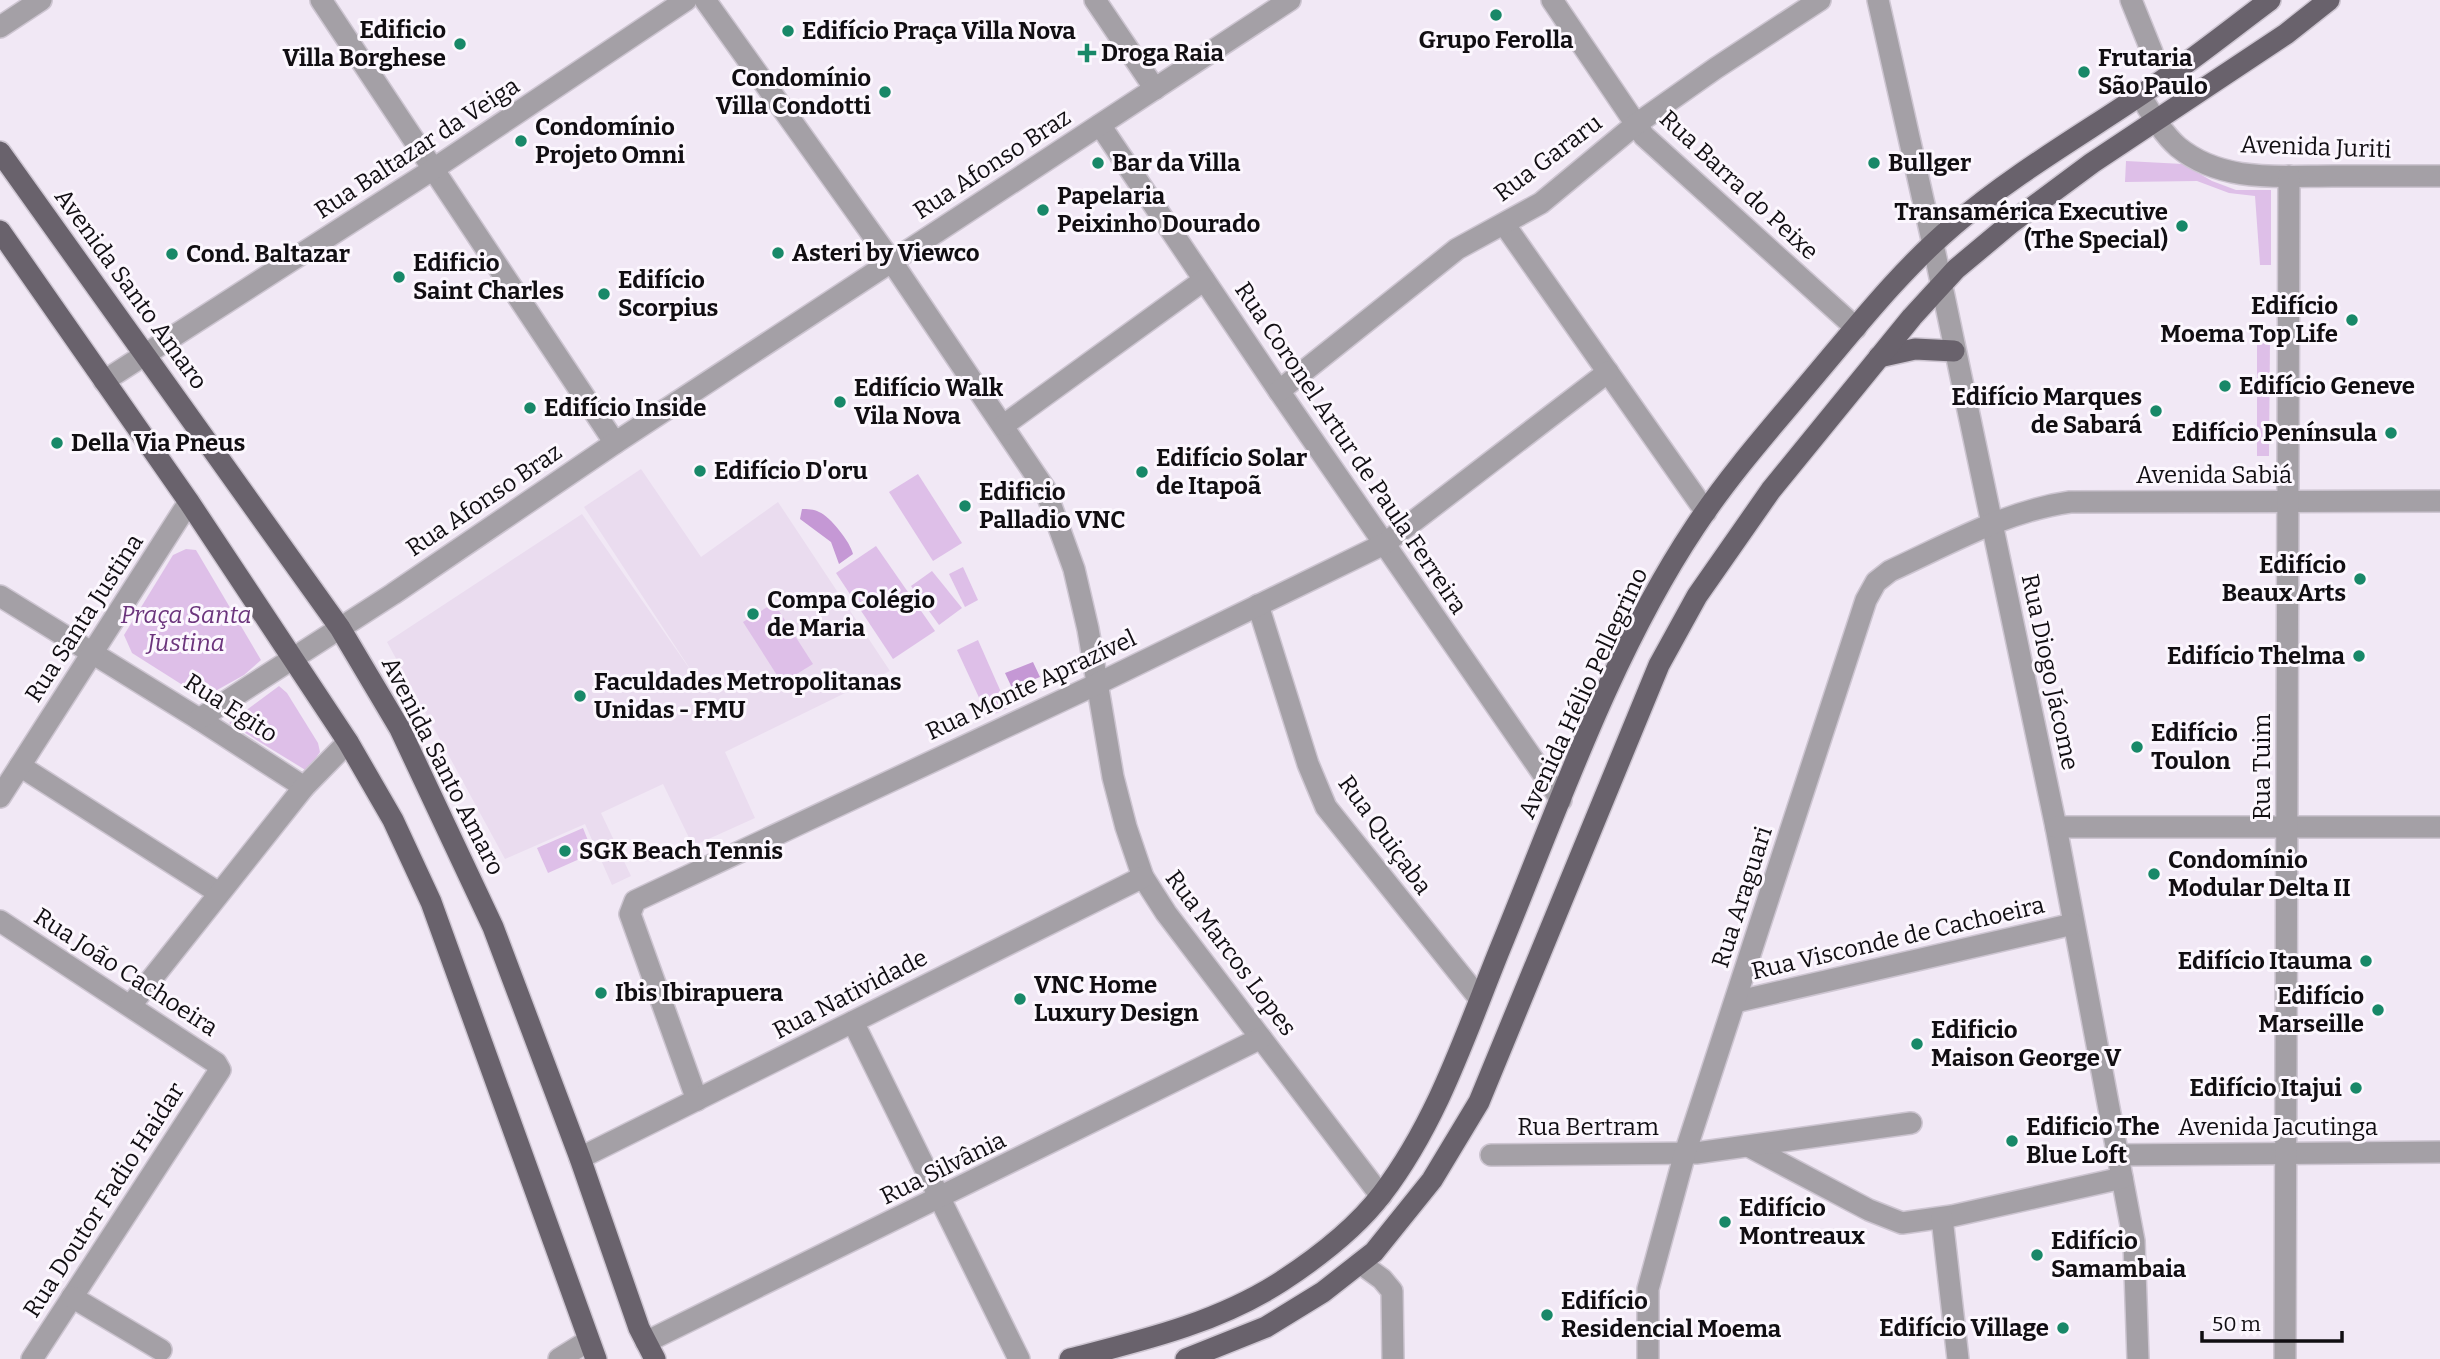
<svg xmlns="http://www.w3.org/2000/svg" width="2440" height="1359" font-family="Bitter,serif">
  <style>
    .built { fill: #eadcef }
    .green { fill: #debfe8 }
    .water { fill: #c598d5 }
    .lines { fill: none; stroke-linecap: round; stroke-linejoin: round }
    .minor-casing { stroke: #cdc5d1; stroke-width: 24 }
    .major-casing { stroke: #cdc5d1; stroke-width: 24 }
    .minor { stroke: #a4a0a6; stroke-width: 21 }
    .major { stroke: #69626c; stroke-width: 21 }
    .poi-dot { fill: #188868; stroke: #fcf7fe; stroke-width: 2.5 }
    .labels { text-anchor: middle; stroke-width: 6; stroke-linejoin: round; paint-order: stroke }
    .poi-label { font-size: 24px; font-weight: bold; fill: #110e12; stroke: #fcf7fe; text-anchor: start }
    .street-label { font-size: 24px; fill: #110e12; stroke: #fcf7fe }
    .park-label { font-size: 24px; font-style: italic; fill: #6b347c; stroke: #fcf7fe }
  </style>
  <rect width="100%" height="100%" fill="#f1e8f5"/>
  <polygon class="built" points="641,469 701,557 778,502 890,671 725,752 755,818 693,846 663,784 601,813 631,876 612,885 585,824 505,859 387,642 582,514 696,678 584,507"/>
  <g class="green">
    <polygon points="2126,161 2183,164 2212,181 2236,190 2271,190 2271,265 2260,265 2255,196 2229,193 2197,181 2125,182"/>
    <polygon points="2257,339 2270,339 2269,456 2257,456"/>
    <polygon points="918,474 962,543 933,561 889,492"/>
    <polygon points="876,546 935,631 893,659 836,573"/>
    <polygon points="186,549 196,550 261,660 244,675 210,694 192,691 132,653 124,635 173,555"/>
    <polygon points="963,567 978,600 965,607 949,574"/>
    <polygon points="932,571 962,608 939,625 911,586"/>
    <polygon points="774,603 813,664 782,683 743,622"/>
    <polygon points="978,640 1008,708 988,717 957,650"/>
    <polygon points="279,686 287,693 318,743 320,752 307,771 229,723"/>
    <polygon points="583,828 593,853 548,873 537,848"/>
  </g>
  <g class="water">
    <path d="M802 509C807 509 814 509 819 512 830 516 851 543 853 554L839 564 831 542 800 519Z"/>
    <polygon points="1033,662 1040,677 1012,688 1005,673"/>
  </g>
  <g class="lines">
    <g class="minor-casing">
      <g id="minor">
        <polyline points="321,0 615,443"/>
        <polyline points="705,0 892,262 1045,489 1074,569 1088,629 1113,777 1126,827 1143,877 1166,913 1381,1196"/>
        <polyline points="1095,0 1155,89"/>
        <polyline points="1552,0 1644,136 1856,328"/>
        <polyline points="1878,0 1933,244 2056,827 2134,1241 2138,1359"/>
        <polyline points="2131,0 2152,52"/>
        <polyline points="0,27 41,0"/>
        <path d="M2140 95C2151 113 2162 133 2178 147 2222 183 2280 176 2333 176 2368 176 2404 176 2440 176"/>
        <polyline points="1100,125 1279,391 1561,800"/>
        <polyline points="1504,224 1706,512"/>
        <polyline points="104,381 435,168 686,0"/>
        <polyline points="1279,391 1457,249 1541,203 1635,125 1716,68 1820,0"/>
        <polyline points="1004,425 1204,280"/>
        <polyline points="0,596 199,719 304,787"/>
        <polyline points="1258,605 1308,764 1326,807 1479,998"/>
        <polyline points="199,719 393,594 615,443 1290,0"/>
        <polyline points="20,766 219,893"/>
        <polyline points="0,797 189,502"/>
        <polyline points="2056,827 2440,827"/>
        <polyline points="0,921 216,1063 220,1070 32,1359"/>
        <polyline points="1735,1002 2073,924"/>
        <polyline points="131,1005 304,787 348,742"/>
        <polyline points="853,1022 1019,1359"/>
        <polyline points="697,1100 630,914 635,901 1097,684 1384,544 1608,372"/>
        <polyline points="1750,1147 1869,1210 1902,1223 1952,1216 2122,1178"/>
        <polyline points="1491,1155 1696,1153 1911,1123"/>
        <polyline points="2117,1155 2440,1152"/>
        <polyline points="580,1158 1143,877"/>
        <polyline points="1942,1218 1958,1359"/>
        <polyline points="1360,1263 1382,1279 1392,1291 1393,1359"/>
        <polyline points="72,1297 161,1350"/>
        <polyline points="646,1342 1261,1038"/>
        <polyline points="559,1359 588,1341"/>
        <path d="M1648 1359V1289L1685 1153 1866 600 1876 582 1890 571C1949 544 2006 511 2070 502L2440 501"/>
        <polyline points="2285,1359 2289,176"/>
      </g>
    </g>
    <g class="major-casing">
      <g id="major">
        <polyline points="0,152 340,628 400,729 493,927 580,1158 639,1328 655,1359"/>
        <polyline points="0,231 189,502 348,742 393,820 431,902 596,1359"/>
        <polyline points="1879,357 1915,349 1954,351"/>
        <path d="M1070 1359C1144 1340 1217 1323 1282 1281 1317 1258 1357 1227 1382 1194 1440 1118 1468 1026 1504 939 1560 802 1613 650 1695 527 1730 474 1772 427 1813 378 1857 326 1901 270 1954 225 2018 170 2094 128 2164 79 2200 54 2235 26 2270 0"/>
        <polyline points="1186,1359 1266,1327 1323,1292 1374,1252 1432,1180 1479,1102 1659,665 1697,596 1771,490 1912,317 1956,269 2011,223 2092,163 2286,34 2329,0"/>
      </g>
    </g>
    <use href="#minor" class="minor"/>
    <use href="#major" class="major"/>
  </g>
  <g class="poi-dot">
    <circle cx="1496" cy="15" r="7"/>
    <circle cx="788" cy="31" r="7"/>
    <circle cx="460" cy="44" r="7"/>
    <path d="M1083.5 42.5h7v7h7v7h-7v7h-7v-7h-7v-7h7z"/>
    <circle cx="2084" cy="72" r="7"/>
    <circle cx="885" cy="92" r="7"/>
    <circle cx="521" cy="141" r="7"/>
    <circle cx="1098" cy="163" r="7"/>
    <circle cx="1874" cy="163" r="7"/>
    <circle cx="1043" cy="210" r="7"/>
    <circle cx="2182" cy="226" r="7"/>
    <circle cx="778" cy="253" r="7"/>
    <circle cx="172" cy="254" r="7"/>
    <circle cx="399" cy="277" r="7"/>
    <circle cx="604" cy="294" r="7"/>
    <circle cx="2352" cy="320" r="7"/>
    <circle cx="2225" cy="386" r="7"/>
    <circle cx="840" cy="402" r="7"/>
    <circle cx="530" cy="408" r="7"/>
    <circle cx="2156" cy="411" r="7"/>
    <circle cx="2391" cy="433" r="7"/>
    <circle cx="57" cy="443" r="7"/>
    <circle cx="700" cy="471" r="7"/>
    <circle cx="1142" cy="472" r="7"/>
    <circle cx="965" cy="506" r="7"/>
    <circle cx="2360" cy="579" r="7"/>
    <circle cx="753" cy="614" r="7"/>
    <circle cx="2359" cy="656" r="7"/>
    <circle cx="580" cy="696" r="7"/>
    <circle cx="2137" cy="747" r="7"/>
    <circle cx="565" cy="851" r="7"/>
    <circle cx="2154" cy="874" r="7"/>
    <circle cx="2366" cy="961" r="7"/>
    <circle cx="601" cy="993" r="7"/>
    <circle cx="1020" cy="999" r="7"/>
    <circle cx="2378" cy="1010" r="7"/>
    <circle cx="1917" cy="1044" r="7"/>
    <circle cx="2356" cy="1088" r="7"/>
    <circle cx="2012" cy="1141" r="7"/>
    <circle cx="1725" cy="1222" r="7"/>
    <circle cx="2037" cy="1255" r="7"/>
    <circle cx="1547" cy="1315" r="7"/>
    <circle cx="2063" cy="1328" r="7"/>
  </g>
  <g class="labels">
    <g class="poi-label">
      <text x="446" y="38" text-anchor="end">Edificio<tspan x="446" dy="28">Villa Borghese</tspan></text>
      <text x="802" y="39">Edifício Praça Villa Nova</text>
      <text x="1496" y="48" text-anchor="middle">Grupo Ferolla</text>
      <text x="1101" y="61">Droga Raia</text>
      <text x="2098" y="66">Frutaria<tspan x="2098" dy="28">São Paulo</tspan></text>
      <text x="871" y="86" text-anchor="end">Condomínio<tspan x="871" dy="28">Villa Condotti</tspan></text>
      <text x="535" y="135">Condomínio<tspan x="535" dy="28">Projeto Omni</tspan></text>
      <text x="1112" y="171">Bar da Villa</text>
      <text x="1888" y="171">Bullger</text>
      <text x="1057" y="204">Papelaria<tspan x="1057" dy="28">Peixinho Dourado</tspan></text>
      <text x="2168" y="220" text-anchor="end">Transamérica Executive<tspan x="2168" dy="28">(The Special)</tspan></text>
      <text x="792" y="261">Asteri by Viewco</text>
      <text x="186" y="262">Cond. Baltazar</text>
      <text x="413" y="271">Edificio<tspan x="413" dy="28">Saint Charles</tspan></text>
      <text x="618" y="288">Edifício<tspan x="618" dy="28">Scorpius</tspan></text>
      <text x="2338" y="314" text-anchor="end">Edifício<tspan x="2338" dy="28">Moema Top Life</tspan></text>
      <text x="2239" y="394">Edifício Geneve</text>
      <text x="854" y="396">Edifício Walk<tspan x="854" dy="28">Vila Nova</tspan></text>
      <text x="2142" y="405" text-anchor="end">Edifício Marques<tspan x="2142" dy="28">de Sabará</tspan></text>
      <text x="544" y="416">Edifício Inside</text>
      <text x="2377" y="441" text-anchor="end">Edifício Península</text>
      <text x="71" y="451">Della Via Pneus</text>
      <text x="1156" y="466">Edifício Solar<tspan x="1156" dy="28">de Itapoã</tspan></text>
      <text x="714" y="479">Edifício D'oru</text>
      <text x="979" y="500">Edificio<tspan x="979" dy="28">Palladio VNC</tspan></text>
      <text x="2346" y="573" text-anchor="end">Edifício<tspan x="2346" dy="28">Beaux Arts</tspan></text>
      <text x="767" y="608">Compa Colégio<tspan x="767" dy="28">de Maria</tspan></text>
      <text x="2345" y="664" text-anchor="end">Edifício Thelma</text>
      <text x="594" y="690">Faculdades Metropolitanas<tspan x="594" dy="28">Unidas - FMU</tspan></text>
      <text x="2151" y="741">Edifício<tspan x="2151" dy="28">Toulon</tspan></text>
      <text x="579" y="859">SGK Beach Tennis</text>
      <text x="2168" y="868">Condomínio<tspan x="2168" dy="28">Modular Delta II</tspan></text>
      <text x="2352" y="969" text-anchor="end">Edifício Itauma</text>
      <text x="1034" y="993">VNC Home<tspan x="1034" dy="28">Luxury Design</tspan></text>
      <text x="615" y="1001">Ibis Ibirapuera</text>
      <text x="2364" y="1004" text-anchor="end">Edifício<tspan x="2364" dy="28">Marseille</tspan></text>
      <text x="1931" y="1038">Edificio<tspan x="1931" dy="28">Maison George V</tspan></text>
      <text x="2342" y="1096" text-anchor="end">Edifício Itajui</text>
      <text x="2026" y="1135">Edificio The<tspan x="2026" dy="28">Blue Loft</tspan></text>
      <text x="1739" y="1216">Edifício<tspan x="1739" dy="28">Montreaux</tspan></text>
      <text x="2051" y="1249">Edifício<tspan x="2051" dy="28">Samambaia</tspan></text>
      <text x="1561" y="1309">Edifício<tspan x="1561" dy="28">Residencial Moema</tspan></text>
      <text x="2049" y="1336" text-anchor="end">Edifício Village</text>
    </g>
    <g class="street-label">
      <text transform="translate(2316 147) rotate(2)" y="8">Avenida Juriti</text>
      <text transform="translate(417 148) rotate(-33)" y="8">Rua Baltazar da Veiga</text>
      <text transform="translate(1548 158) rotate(-37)" y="8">Rua Gararu</text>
      <text transform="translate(992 164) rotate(-33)" y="8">Rua Afonso Braz</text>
      <text transform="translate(1739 185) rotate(43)" y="8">Rua Barra do Peixe</text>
      <text transform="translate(131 289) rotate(54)" y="8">Avenida Santo Amaro</text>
      <text transform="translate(1351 448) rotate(56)" y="8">Rua Coronel Artur de Paula Ferreira</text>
      <text x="2214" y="483">Avenida Sabiá</text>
      <text transform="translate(484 500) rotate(-34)" y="8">Rua Afonso Braz</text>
      <text transform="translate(84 618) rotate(-57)" y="8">Rua Santa Justina</text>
      <text transform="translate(2050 672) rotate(78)" y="8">Rua Diogo Jácome</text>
      <text transform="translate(1031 685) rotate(-25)" y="8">Rua Monte Aprazível</text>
      <text transform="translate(1583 693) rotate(-65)" y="8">Avenida Hélio Pellegrino</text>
      <text transform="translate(231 708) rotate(33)" y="8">Rua Egito</text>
      <text transform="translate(443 766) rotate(63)" y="8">Avenida Santo Amaro</text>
      <text transform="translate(2262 767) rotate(-90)" y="8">Rua Tuim</text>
      <text transform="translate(1385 835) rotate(54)" y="8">Rua Quiçaba</text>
      <text transform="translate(1742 897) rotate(-72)" y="8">Rua Araguari</text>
      <text transform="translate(1898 938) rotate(-13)" y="8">Rua Visconde de Cachoeira</text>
      <text transform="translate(1231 953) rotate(53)" y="8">Rua Marcos Lopes</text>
      <text transform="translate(126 972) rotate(33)" y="8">Rua João Cachoeira</text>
      <text transform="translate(850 994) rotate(-27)" y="8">Rua Natividade</text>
      <text x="1588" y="1135">Rua Bertram</text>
      <text x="2278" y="1135">Avenida Jacutinga</text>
      <text transform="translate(943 1168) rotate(-26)" y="8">Rua Silvânia</text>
      <text transform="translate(104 1200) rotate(-57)" y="8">Rua Doutor Fadio Haidar</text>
    </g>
    <g class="park-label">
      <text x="186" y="623">Praça Santa<tspan x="186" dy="28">Justina</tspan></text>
    </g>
  </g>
  <path d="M2202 1331v10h140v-10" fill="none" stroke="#110e12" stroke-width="3.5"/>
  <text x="2212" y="1331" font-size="21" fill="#110e12" stroke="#fcf7fe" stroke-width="5" paint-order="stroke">50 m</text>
</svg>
